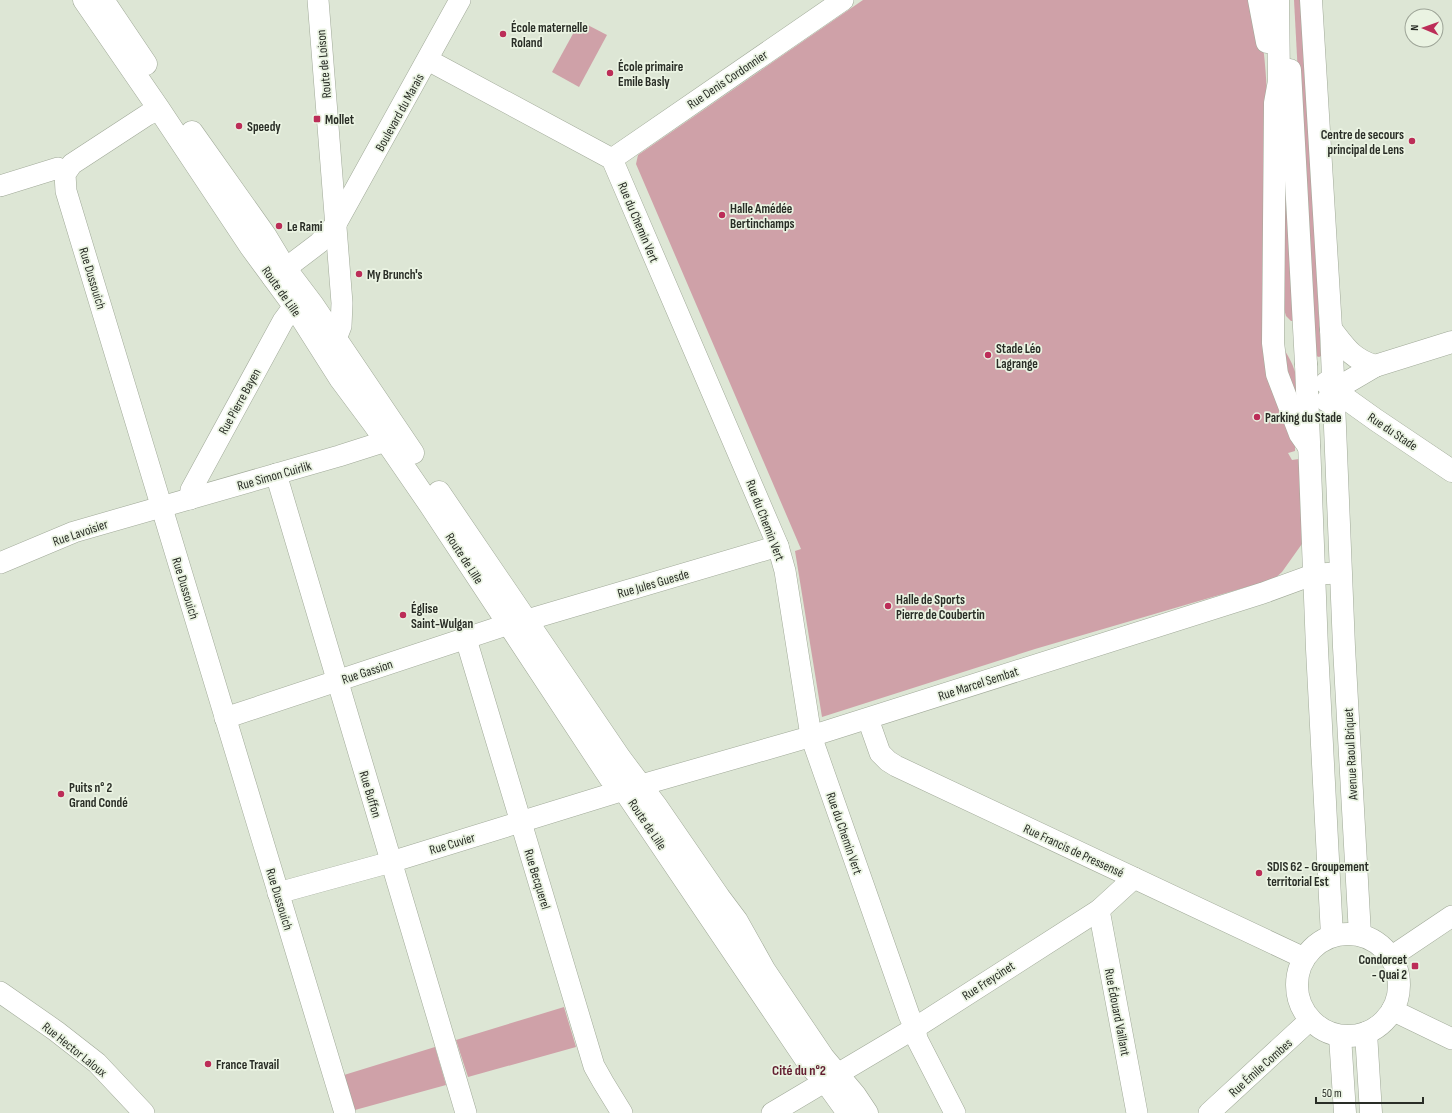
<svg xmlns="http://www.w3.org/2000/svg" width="1452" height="1113" font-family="'Sofia Sans Condensed',sans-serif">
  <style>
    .green { fill: #cfa1a8 }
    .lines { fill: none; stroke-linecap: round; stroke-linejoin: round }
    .minor-casing { stroke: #a0a998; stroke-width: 22 }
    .major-casing { stroke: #a0a998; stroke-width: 23 }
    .highway-casing { stroke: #a0a998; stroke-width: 23 }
    .minor { stroke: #fff; stroke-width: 21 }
    .major { stroke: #fff; stroke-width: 22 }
    .highway { stroke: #fff; stroke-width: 22 }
    .poi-dot { fill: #bc2d58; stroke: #eaf3e2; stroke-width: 1.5 }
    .labels { text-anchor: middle; stroke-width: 3.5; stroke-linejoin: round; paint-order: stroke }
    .poi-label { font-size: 13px; font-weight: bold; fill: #292d26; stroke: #eaf3e2; text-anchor: start }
    .street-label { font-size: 13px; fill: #292d26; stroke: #eaf3e2 }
    .neighbourhood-label { font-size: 14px; font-weight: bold; fill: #631e30; stroke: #eaf3e2 }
  </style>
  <rect width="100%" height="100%" fill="#dde6d5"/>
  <g class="green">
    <path d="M863 0H1256C1262 33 1266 64 1267 97L1264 335 1295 445V451L1288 453 1292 460 1299 459 1304 541 1282 572 1272 581 1250 586 1035 649 822 717 795 551 801 549 636 164 638 155Z"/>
    <polygon points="1294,0 1302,0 1303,11 1321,356 1319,357 1313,355"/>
    <polygon points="580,21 607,35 579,87 552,72"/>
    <polygon points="1282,185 1288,185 1293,321 1291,321 1286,316 1282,302"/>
    <path d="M1284 349C1296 369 1298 378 1299 401L1286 381Z"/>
    <polygon points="564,1007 576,1047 468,1077 456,1040"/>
    <polygon points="435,1047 446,1085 355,1110 344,1075"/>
  </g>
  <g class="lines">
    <g class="minor-casing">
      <g id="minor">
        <polyline points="318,0 342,303 341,326 336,339 325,340 321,338"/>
        <polyline points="428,60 612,159 778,546 785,571 811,736 909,1015 915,1028 917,1039 955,1113"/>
        <polyline points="159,109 147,115 72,164 65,174 66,191 345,1113"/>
        <polyline points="612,159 843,0"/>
        <polyline points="0,186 58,168 65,174"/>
        <polyline points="273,278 319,243 336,224 460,0"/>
        <polyline points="276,474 466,1113"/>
        <polyline points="190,499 191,490 283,321 294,306"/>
        <polyline points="0,563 74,532 339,456 386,441"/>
        <polyline points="527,620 778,546"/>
        <polyline points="466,639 594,1066 603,1082 622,1113"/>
        <polyline points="225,718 509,624"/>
        <polyline points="868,719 880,753 888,761 896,766 1304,958"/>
        <polyline points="278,893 391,862 624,790 802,739 1263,593 1315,574 1341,573"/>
        <polyline points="1099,910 1137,1113"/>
        <polyline points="1391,957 1452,916"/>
        <polyline points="0,992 56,1031 97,1063 144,1113"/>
        <polyline points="1392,1010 1452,1039"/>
        <polyline points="772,1113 915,1028 1099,910 1134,878"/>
        <polyline points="1209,1113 1310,1020"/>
      </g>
    </g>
    <g class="major-casing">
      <g id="major">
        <polyline points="84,0 159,109 250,246 294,306 341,380 373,423 386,441 430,505 610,778 624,790 811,1067 825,1081 848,1113"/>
        <polyline points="103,0 146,64"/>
        <polyline points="192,132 265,235 285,268 313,305 413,453"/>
        <polyline points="1331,329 1344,647 1360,935"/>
        <path d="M1331 329C1345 347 1352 359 1375 366"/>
        <polyline points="1306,364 1317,649 1332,936"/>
        <polyline points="1326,383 1334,390 1376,420 1452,471"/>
        <polyline points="1327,401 1334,390 1375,366 1452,342"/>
        <polyline points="439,492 620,758 657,807 719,897 737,921 765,971 823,1057 855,1095 867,1113"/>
        <circle cx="1348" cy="985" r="51"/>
        <polyline points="1366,1033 1371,1113"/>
        <polyline points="1340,1036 1345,1113"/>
      </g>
    </g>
    <g class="highway-casing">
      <g id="highway">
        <polyline points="1259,0 1267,42"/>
        <polyline points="1278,0 1279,81 1275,103 1273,343 1277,374 1300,434 1309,447"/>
        <polyline points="1311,0 1331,329"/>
        <polyline points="1290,70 1306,364"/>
      </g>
    </g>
    <use href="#minor" class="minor"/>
    <use href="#major" class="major"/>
    <use href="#highway" class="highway"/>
  </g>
  <g class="poi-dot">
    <circle cx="503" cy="34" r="4"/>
    <circle cx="610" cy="73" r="4"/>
    <rect x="313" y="115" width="8" height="8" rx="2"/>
    <circle cx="239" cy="126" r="4"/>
    <circle cx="1412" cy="141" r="4"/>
    <circle cx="722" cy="215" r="4"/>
    <circle cx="279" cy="226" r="4"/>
    <circle cx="359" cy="274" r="4"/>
    <circle cx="988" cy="355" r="4"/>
    <circle cx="1257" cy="417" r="4"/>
    <circle cx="888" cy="606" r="4"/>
    <circle cx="403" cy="615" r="4"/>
    <circle cx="61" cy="794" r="4"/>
    <circle cx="1259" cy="873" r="4"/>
    <rect x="1411" y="962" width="8" height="8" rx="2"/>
    <circle cx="208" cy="1064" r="4"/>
  </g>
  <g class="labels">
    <g class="poi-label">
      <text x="511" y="32">École maternelle<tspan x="511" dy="15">Roland</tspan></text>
      <text x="618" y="71">École primaire<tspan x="618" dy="15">Emile Basly</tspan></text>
      <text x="325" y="124">Mollet</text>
      <text x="247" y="131">Speedy</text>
      <text x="1404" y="139" text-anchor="end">Centre de secours<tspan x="1404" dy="15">principal de Lens</tspan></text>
      <text x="730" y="213">Halle Amédée<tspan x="730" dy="15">Bertinchamps</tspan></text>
      <text x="287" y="231">Le Rami</text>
      <text x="367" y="279">My Brunch's</text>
      <text x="996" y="353">Stade Léo<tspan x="996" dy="15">Lagrange</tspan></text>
      <text x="1265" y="422">Parking du Stade</text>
      <text x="896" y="604">Halle de Sports<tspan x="896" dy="15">Pierre de Coubertin</tspan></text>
      <text x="411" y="613">Église<tspan x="411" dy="15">Saint-Wulgan</tspan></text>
      <text x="69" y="792">Puits n° 2<tspan x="69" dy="15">Grand Condé</tspan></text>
      <text x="1267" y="871">SDIS 62 - Groupement<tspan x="1267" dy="15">territorial Est</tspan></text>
      <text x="1407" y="964" text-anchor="end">Condorcet<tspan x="1407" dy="15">- Quai 2</tspan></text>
      <text x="216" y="1069">France Travail</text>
    </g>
    <g class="street-label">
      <text transform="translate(323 64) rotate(-95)" y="5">Route de Loison</text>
      <text transform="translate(727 79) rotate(-34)" y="5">Rue Denis Cordonnier</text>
      <text transform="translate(399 112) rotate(-61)" y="5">Boulevard du Marais</text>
      <text transform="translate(639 222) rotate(67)" y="5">Rue du Chemin Vert</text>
      <text transform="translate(93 278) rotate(73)" y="5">Rue Dussouich</text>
      <text transform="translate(282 291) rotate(55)" y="5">Route de Lille</text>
      <text transform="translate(239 401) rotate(-61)" y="5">Rue Pierre Bayen</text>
      <text transform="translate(1393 431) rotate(34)" y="5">Rue du Stade</text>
      <text transform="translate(274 475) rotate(-16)" y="5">Rue Simon Cuirlik</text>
      <text transform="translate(766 520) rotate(69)" y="5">Rue du Chemin Vert</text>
      <text transform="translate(80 532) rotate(-19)" y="5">Rue Lavoisier</text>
      <text transform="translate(465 558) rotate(57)" y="5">Route de Lille</text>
      <text transform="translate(653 583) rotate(-16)" y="5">Rue Jules Guesde</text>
      <text transform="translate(186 588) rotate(73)" y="5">Rue Dussouich</text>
      <text transform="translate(367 671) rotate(-18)" y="5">Rue Gassion</text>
      <text transform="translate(978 683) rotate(-18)" y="5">Rue Marcel Sembat</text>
      <text transform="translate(1350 754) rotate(-93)" y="5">Avenue Raoul Briquet</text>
      <text transform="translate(371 794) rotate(73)" y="5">Rue Buffon</text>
      <text transform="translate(648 824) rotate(56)" y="5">Route de Lille</text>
      <text transform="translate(845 833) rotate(71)" y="5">Rue du Chemin Vert</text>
      <text transform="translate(452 843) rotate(-17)" y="5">Rue Cuvier</text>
      <text transform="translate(1074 850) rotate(25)" y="5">Rue Francis de Pressensé</text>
      <text transform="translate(538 879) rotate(73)" y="5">Rue Becquerel</text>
      <text transform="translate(280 899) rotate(73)" y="5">Rue Dussouich</text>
      <text transform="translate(988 980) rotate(-33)" y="5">Rue Freycinet</text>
      <text transform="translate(1118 1012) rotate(79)" y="5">Rue Édouard Vaillant</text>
      <text transform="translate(75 1049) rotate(39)" y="5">Rue Hector Laloux</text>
      <text transform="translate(1260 1067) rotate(-42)" y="5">Rue Émile Combes</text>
    </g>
    <g class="neighbourhood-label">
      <text x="799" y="1075">Cité du n°2</text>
    </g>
  </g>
  <g transform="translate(1424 28) rotate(272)"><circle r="19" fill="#eaf3e2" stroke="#9da497"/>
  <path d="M0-3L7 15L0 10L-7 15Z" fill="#bc2d58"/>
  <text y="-6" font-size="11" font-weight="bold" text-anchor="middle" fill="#292d26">N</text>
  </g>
  <path d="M1316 1097v6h107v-6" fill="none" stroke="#292d26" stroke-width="2"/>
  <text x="1322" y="1097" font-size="12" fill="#292d26" stroke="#eaf3e2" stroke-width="3" paint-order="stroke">50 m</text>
</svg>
